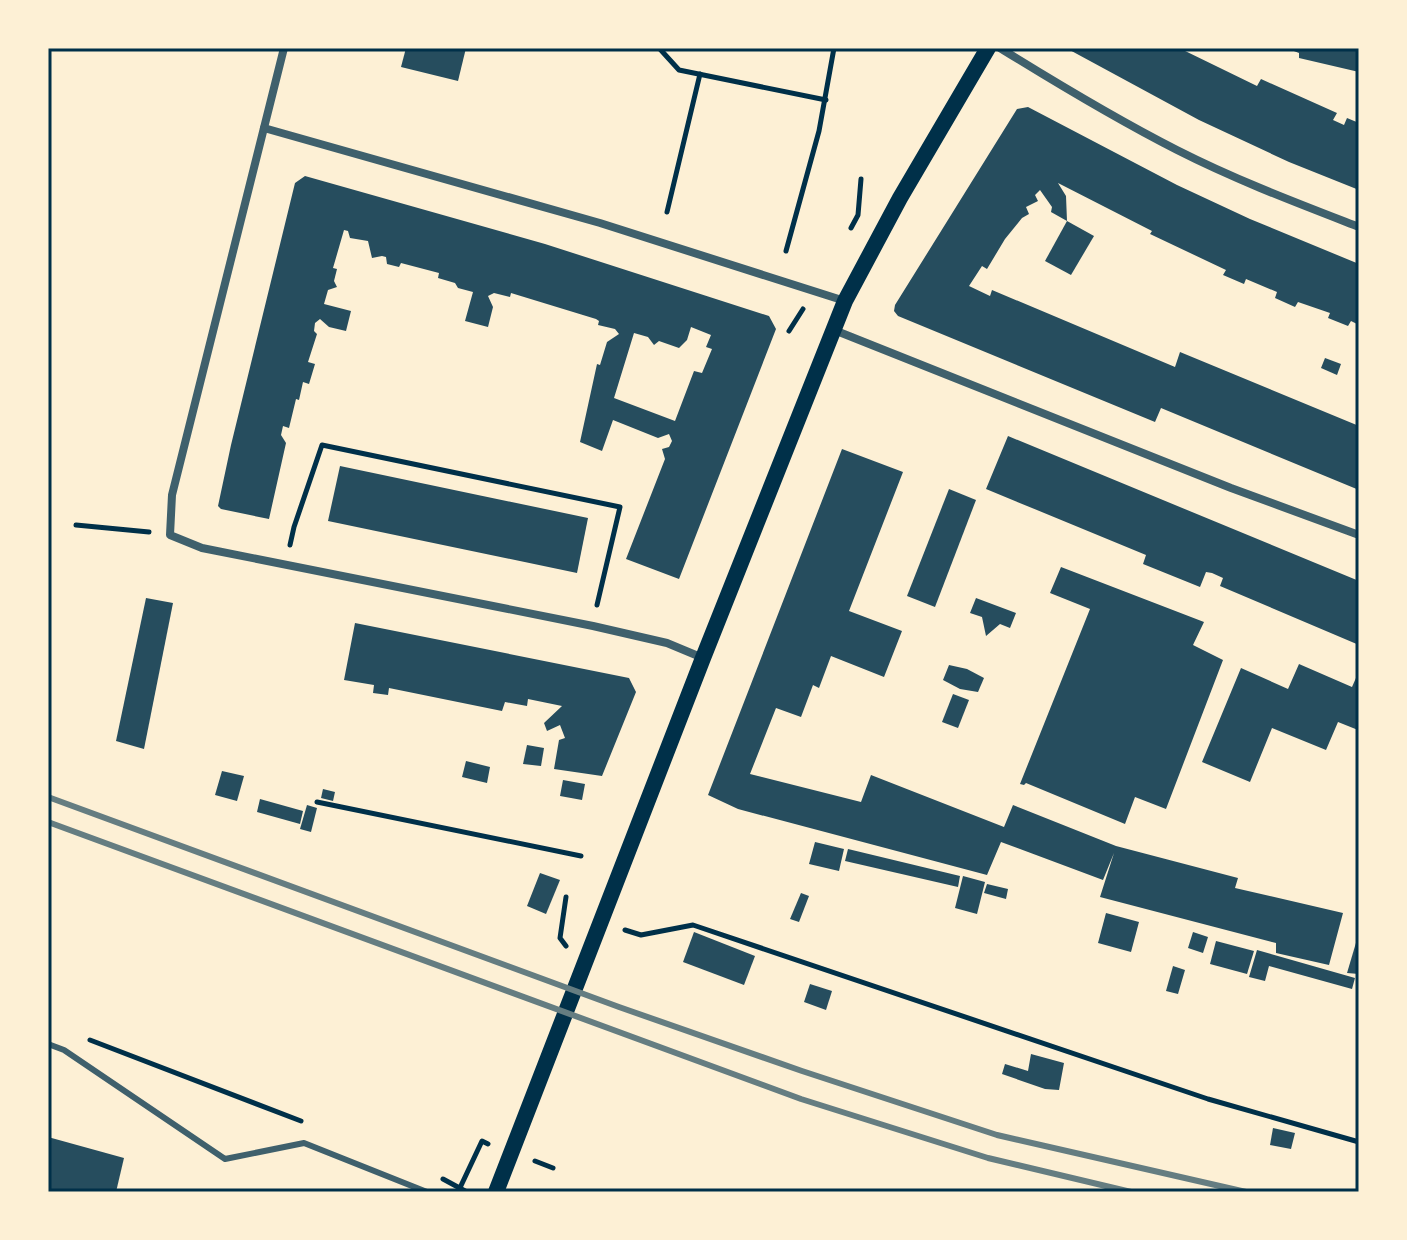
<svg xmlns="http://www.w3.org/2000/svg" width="1407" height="1240" font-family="Inter,sans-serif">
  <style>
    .building { fill: #264d5e; fill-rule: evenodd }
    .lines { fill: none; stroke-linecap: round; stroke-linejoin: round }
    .path { stroke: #003049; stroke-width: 5 }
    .service { stroke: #3f606c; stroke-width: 6 }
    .minor { stroke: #3f606c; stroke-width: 8 }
    .secondary { stroke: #003049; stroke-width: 16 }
    .rail { stroke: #657d81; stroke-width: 6 }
    .neatline { fill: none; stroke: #003049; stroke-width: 3 }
  </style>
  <rect width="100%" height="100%" fill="#fdf0d5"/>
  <g class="building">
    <polygon points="406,48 466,48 458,81 401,67"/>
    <polygon points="1066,48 1179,48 1257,86 1261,79 1337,113 1333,120 1344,125 1347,118 1359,123 1359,190 1289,162 1199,120"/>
    <polygon points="1286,48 1359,48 1359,72 1299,58 1299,53"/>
    <polygon points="1028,107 1177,185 1250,219 1359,264 1359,325 1351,321 1348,326 1328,318 1330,313 1298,302 1295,307 1275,298 1277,292 1246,279 1244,284 1223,275 1226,270 1150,234 1152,231 1058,183 1066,196 1067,221 1051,212 1052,207 1040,190 1035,195 1038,201 1026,207 1029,214 1022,218 1005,239 987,269 982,266 969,286 990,296 992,290 1175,367 1180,352 1359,426 1359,490 1161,408 1155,422 898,316 894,311 895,305 1017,109"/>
    <path d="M305 176 545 244 769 316 776 329 679 579 626 559 665 459 662 449 669 447 672 441 669 434 658 438 613 420 602 451 580 442 597 364 600 365 607 342 619 334 615 329 598 325 599 321 596 319 511 293 510 297 494 293 488 296 493 307 488 327 465 321 473 292 458 288 455 283 438 278 439 273 401 263 399 267 387 264 386 257 382 256 372 258 368 241 350 238 348 231 344 230 333 268 337 269 334 281 337 287 328 290 324 304 351 311 346 331 329 327 320 319 315 323 314 331 317 334 308 362 315 364 309 384 303 382 299 400 296 399 289 428 283 426 281 435 286 443 269 519 221 509 218 506 231 445 295 183ZM691 327 711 335 706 347 712 349 702 373 694 371 675 421 614 398 634 333 648 337 654 345 659 341 679 348 687 340Z"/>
    <polygon points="1067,221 1094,236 1071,275 1045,261"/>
    <polygon points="1325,358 1341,364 1337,375 1321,368"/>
    <polygon points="1008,436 1359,581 1359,645 1220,586 1223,578 1212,573 1206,572 1200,587 1143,564 1146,555 986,489"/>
    <polygon points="842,449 903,472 849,611 902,631 884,677 831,656 819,688 813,685 801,717 776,708 750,774 861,802 871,775 1004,827 1013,805 1116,846 1238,878 1235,888 1343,913 1329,965 1276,953 1276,943 1100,897 1114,853 1103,880 1001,842 987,875 738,809 708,795"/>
    <polygon points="340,466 588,518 577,573 328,521"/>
    <polygon points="949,489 976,500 935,607 907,596"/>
    <polygon points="1061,567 1204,622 1193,645 1223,660 1166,809 1135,797 1125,824 1026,783 1024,785 1020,784 1090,609 1050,593"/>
    <polygon points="146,598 173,603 144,749 116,741"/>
    <polygon points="976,598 1016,613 1010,628 1000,624 986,636 982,617 970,613"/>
    <polygon points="355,623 629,678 636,692 602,776 554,769 559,740 565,738 560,725 547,731 544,723 562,706 528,699 527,706 505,702 502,711 389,688 388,695 373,693 374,685 344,680"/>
    <polygon points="1299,664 1352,687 1359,671 1358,730 1338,722 1326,750 1272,728 1250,782 1202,762 1241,668 1288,689"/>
    <polygon points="949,665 967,669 984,678 978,692 960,689 943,680"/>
    <polygon points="953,694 969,700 958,728 942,722"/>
    <polygon points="527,745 544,748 541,766 523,764"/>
    <polygon points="466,761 490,767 487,783 462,777"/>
    <polygon points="222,771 244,776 237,801 215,795"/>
    <polygon points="563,780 585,784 582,800 560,796"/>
    <polygon points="323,789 335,792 333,801 321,798"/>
    <polygon points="260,799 303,811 300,824 257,812"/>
    <polygon points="307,805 317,808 311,832 300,829"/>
    <polygon points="815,842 844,849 839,871 809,864"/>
    <polygon points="848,849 960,876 958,887 845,861"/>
    <polygon points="540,873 560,880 546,914 527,906"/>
    <polygon points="963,876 985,882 977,914 955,908"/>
    <polygon points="987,884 1008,889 1006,899 984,893"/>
    <polygon points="801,893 809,896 799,922 790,919"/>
    <polygon points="1106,913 1139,922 1131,952 1098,943"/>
    <polygon points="694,932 755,956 744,985 683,962"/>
    <polygon points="1193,932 1208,937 1203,953 1188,948"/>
    <polygon points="1358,936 1359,974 1347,973"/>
    <polygon points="1216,941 1254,951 1247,974 1210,964"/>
    <polygon points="1257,950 1355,978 1352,989 1269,966 1265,981 1249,977"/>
    <polygon points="1173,966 1185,970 1178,994 1166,991"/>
    <polygon points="810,984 832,991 826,1010 804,1002"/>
    <polygon points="1031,1054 1064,1063 1059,1090 1045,1089 1002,1074 1005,1064 1028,1071"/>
    <polygon points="1273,1128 1295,1133 1291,1149 1270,1145"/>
    <polygon points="48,1137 124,1158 116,1192 48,1192"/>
  </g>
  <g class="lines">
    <g class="path">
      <polyline points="659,48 679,70 826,100"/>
      <polyline points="667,212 700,74"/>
      <polyline points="851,228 858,215 861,179"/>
      <polyline points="786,251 819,131 834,48"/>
      <polyline points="789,331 803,309"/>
      <polyline points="76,525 149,532"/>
      <polyline points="290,545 294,527 322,445 620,507 597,605"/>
      <polyline points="317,802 581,856"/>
      <polyline points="566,897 560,938 566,946"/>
      <polyline points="625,930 641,935 693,925 1208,1099 1359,1142"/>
      <polyline points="90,1040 301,1121"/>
      <polyline points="535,1161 553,1168"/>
      <polyline points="443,1179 467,1192"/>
      <polyline points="458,1192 482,1141 488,1144"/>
    </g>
    <polyline class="service" points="48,1044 64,1050 225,1159 304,1143 427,1192"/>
    <g class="minor">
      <polyline points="284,48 172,495 170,535 202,548 593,626 667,643 703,658"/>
      <path d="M1000 48C1058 84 1116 119 1177 150 1236 180 1297 203 1359 227"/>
      <polyline points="264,128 600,223 845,301"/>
      <polyline points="834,330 1231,488 1359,535"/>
    </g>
    <polyline class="secondary" points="496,1192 703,658 845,301 900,198 988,48"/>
    <g class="rail">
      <polyline points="48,797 619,1007 802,1071 997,1135 1246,1192"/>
      <polyline points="48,822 801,1099 988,1158 1131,1192"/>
    </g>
  </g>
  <rect width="1407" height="1240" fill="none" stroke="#fdf0d5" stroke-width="100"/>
  <rect x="50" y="50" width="1307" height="1140" class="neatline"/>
</svg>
